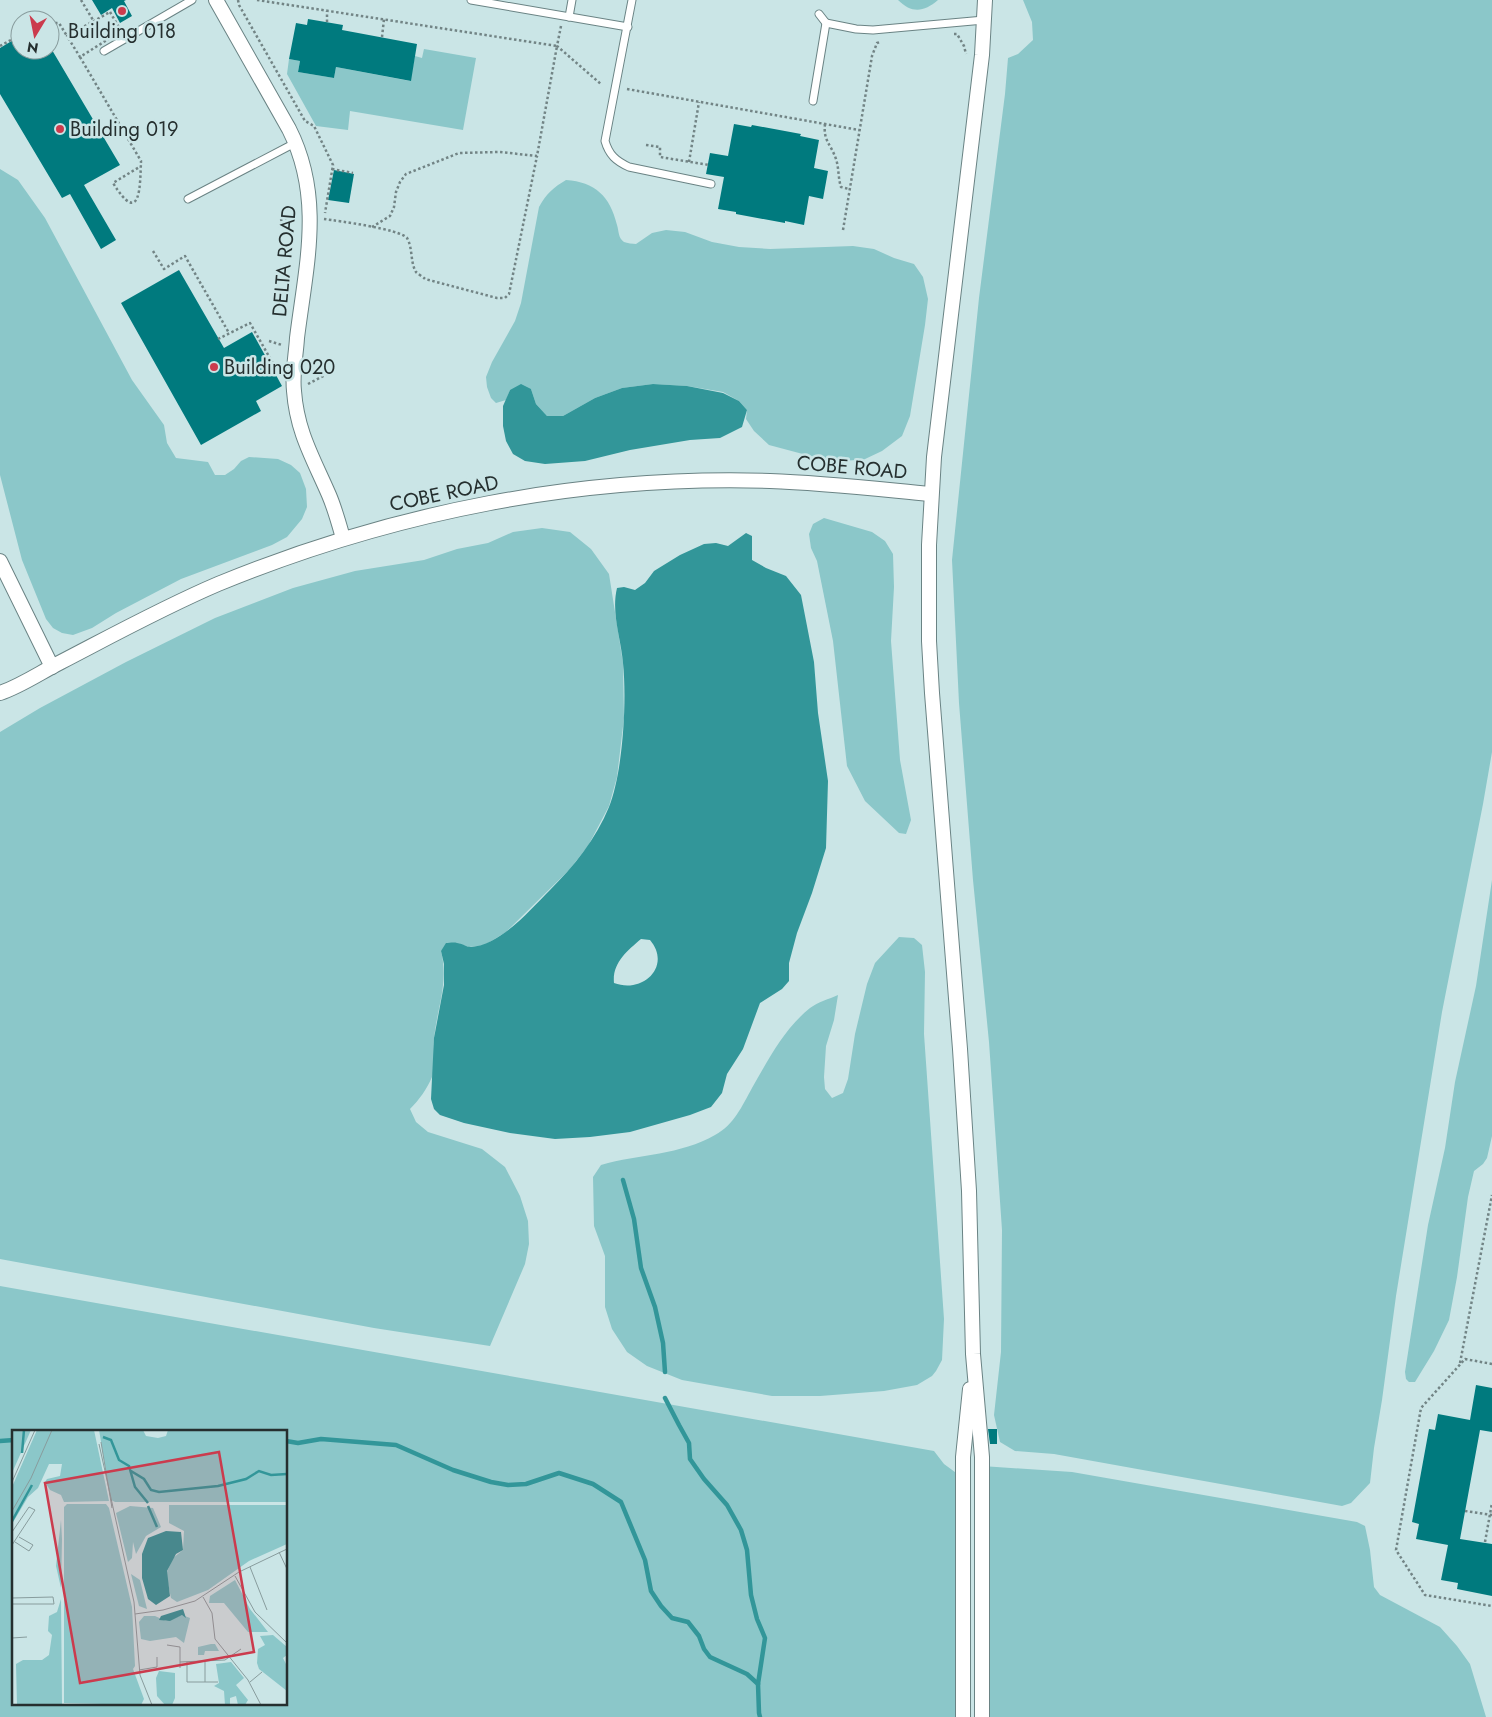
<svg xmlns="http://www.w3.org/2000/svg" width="1492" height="1717" font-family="Jost,sans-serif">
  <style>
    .green { fill: #8bc7c9; fill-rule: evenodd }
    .water { fill: #329699; fill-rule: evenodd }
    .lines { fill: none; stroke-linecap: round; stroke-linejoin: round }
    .stream { stroke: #329699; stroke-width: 4.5 }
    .building { fill: #007a7e }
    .lane-casing { stroke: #6a8384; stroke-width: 9 }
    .street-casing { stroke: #6a8384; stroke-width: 16 }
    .path { stroke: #728485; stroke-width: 2.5; stroke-dasharray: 2.5 2.5; stroke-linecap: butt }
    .lane { stroke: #fff; stroke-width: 7 }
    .street { stroke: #fff; stroke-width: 14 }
    .poi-dot { fill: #cb3b4d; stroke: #cae5e6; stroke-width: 2 }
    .labels { text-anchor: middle; stroke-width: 5; stroke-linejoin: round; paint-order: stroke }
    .poi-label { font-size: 20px; fill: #252f2f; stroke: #cae5e6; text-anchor: start }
    .street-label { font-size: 20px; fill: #252f2f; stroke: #cae5e6 }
    .inset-river { fill: none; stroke: #329699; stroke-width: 2.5 }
    .inset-road { fill: none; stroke: #889c9d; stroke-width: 1 }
    .view { fill: #cb3b4d; fill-opacity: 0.15; stroke: #cb3b4d; stroke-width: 2.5 }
    .inset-edge { fill: none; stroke: #252f2f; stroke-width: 2.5 }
  </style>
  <rect width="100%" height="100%" fill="#cae5e6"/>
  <g class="green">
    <path d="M898 0H938C924 12 912 14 898 0Z"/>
    <polygon points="1023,0 1492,0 1492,752 1483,804 1442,1012 1396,1296 1382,1400 1374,1448 1370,1483 1351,1503 1342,1506 1054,1454 1015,1451 1000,1442 994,1415 1001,1352 1002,1230 989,1042 973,880 959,703 952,560 979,298 1005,94 1008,58 1018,54 1033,40 1032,22"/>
    <polygon points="424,49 476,58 463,130 350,111 348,130 316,126 287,74 289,59 300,61 298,72 334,78 336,67 410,81 415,56 422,58"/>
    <polygon points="0,169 18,180 45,218 132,380 164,425 167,443 176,458 208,462 215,475 225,475 234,469 241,461 249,457 278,459 291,465 300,473 306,489 307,507 302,519 287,537 272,545 181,579 116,613 92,628 73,635 62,633 53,628 46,619 22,560 0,475"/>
    <path d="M566 180C595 182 610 196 617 225 619 231 618 238 624 242 627 243 633 244 636 244L652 233 666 230 685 232 712 242 739 247 770 249 853 246 874 249 894 258 914 264 923 277 928 299 925 325 910 416 902 436 882 451 863 460 829 461 769 445 754 431 746 419 747 410 739 401 723 392 687 386 653 384 622 388 595 398 563 416H547L536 404 531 389 510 390 506 400 496 403 491 398 487 387 486 377 492 362 515 321 521 303 539 207C546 194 554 187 566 180Z"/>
    <polygon points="824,518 872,532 885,541 893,554 894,587 891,641 900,760 911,820 906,834 899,833 865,801 847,766 833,641 817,561 811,548 809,534 813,524"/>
    <path d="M542 528 570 532 591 549 609 574 623 663 624 718 617 777 609 806 588 846 569 870 506 932 485 945 469 947 458 943 441 951C449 983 437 1008 434 1039 433 1051 436 1067 432 1077 427 1089 419 1100 410 1109L416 1122 428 1132 482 1149 505 1167 520 1196 528 1221 529 1244 525 1264 490 1346 374 1328 0 1259V732L40 708 126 662 215 618 293 588 355 571 424 560 457 549 488 543 513 532Z"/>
    <polygon points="1492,880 1492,1136 1487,1158 1483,1164 1474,1171 1468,1197 1457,1277 1449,1320 1434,1351 1415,1382 1409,1382 1406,1379 1405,1372 1428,1225 1445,1148 1455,1082 1476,986"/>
    <path d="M899 937 914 938 922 945 925 972 924 1034 944 1319 942 1360 936 1371 932 1376 917 1385 884 1391 820 1396H772L682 1380 647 1366 627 1352 612 1329 605 1307V1256L594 1226 593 1177 601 1165C639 1154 681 1155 715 1135 734 1125 742 1106 752 1088 768 1060 784 1029 810 1008 818 1002 829 999 838 995L834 1020 826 1046 824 1077 825 1089 832 1098 843 1093 848 1079 855 1034 867 984 875 963Z"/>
    <path d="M0 1286 934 1451 944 1464 963 1478V1717H0ZM14 1431H286V1703H14Z"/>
    <polygon points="982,1466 1072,1472 1357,1522 1365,1526 1370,1550 1374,1587 1380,1595 1440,1627 1457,1646 1470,1664 1486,1717 982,1717"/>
  </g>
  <g class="water">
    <polygon points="521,384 531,389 536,404 547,416 563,416 595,398 622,388 653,384 687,386 723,393 739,401 747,410 742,427 720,438 690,440 630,450 585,461 545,464 525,461 513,454 506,441 503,426 503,406 510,390"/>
    <path d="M746 533 752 536V560L766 568 786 576 801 595 814 662 818 713 828 781 826 848 812 893 797 933 789 963V981L782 989 760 1003 743 1049 727 1074 722 1093 711 1107 690 1115 630 1132 590 1137 555 1139 510 1133 464 1123 440 1115 434 1109 431 1099 434 1038 444 985V964L441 951 446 943C449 943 454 942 457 943 462 943 466 947 471 947 501 945 530 910 550 890 574 866 596 839 609 807 623 772 627 701 623 663 621 638 611 613 617 588L624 587 635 590 645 583 654 571 680 555 704 544 716 543 728 546ZM641 939 650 940C672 966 643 994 614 983 612 963 627 951 641 939Z"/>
  </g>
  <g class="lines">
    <g class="stream">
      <polyline points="623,1180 634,1219 641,1268 655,1307 663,1343 665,1372"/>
      <polyline points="665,1398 679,1425 689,1443 690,1459 704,1479 727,1505 741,1530 747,1550 751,1595 757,1619 765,1638 758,1684 759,1713 760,1717"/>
      <polyline points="0,1441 14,1440"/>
      <polyline points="286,1441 298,1443 321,1439 396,1445 453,1470 491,1482 508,1485 526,1484 559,1473 593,1484 621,1502 645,1560 651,1591 661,1606 672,1618 688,1622 699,1636 704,1649 710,1657 747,1674 758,1684"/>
    </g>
  </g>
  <g class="building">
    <polygon points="92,0 126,0 124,1 132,16 120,23 112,8 101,15"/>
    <polygon points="308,19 343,25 342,30 417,44 411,81 336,67 334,78 298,72 300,61 289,59 296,23 307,25"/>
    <polygon points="20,36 20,50 52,50 120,165 84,185 116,240 101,249 70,194 62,198 0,94 0,48"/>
    <polygon points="734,124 751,127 752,125 801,134 800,136 819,140 814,168 828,171 823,199 809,196 804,225 785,221 785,223 736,214 736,212 718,209 724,177 706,174 710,153 728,156"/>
    <polygon points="334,170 354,174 349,203 328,200"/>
    <polygon points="179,270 224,348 252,332 282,386 256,401 261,411 201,445 121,303"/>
    <polygon points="1476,1385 1492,1388 1492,1432 1480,1430 1460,1539 1492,1544 1492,1596 1457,1589 1458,1583 1441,1580 1448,1545 1416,1539 1419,1524 1412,1522 1429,1429 1435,1430 1438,1414 1470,1420"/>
    <polygon points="988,1429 997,1429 997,1444 990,1444"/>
  </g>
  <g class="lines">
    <g class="lane-casing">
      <g id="lane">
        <polyline points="471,0 628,27"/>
        <path d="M632 0 605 141C609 155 616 161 629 167L711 184"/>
        <polyline points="819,14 826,23"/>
        <polyline points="569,17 572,0"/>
        <polyline points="104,51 192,0"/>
        <polyline points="813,101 826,23 856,29 873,30 984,20"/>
        <polyline points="188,199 295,143"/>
      </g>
    </g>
    <g class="street-casing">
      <g id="street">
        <path d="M216 0 289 129C324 198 306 265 297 338 296 355 292 374 294 391 297 432 313 458 329 495 335 509 339 524 343 538"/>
        <polyline points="0,561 52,667"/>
        <path d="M0 693C21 686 41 672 61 662 113 635 164 607 218 584 393 512 581 475 770 481 824 483 877 489 931 494"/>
        <polyline points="963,1717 963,1457 970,1389"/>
        <polyline points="982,1717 982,1457 973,1354 969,1191 960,1049 932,693 929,641 929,545 934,457 982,55 985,0"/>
      </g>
    </g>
    <g class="path">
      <polyline points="81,0 93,20"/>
      <polyline points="238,0 239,5 305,121 314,126 333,165 325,213"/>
      <polyline points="257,0 557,46 537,156 500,152 459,153 406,174 400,182 396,192 394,207 390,216 372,227"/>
      <polygon points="110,12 121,31 80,57 67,36"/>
      <polyline points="327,22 327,11"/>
      <polyline points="50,23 59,23 67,36"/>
      <polyline points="561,26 557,46 602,85"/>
      <polyline points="954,34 957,34 964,46 966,54"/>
      <polyline points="382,37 384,19"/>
      <polyline points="0,46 20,35"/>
      <path d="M80 57 141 161C140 185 141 228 113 183L141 166"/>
      <polyline points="627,89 859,130"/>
      <path d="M825 124C823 141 831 144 836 159 839 168 838 178 841 187L849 189"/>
      <polyline points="646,145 660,147 660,157 709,165"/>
      <polyline points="689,162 699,102"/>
      <polyline points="332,169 353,173"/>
      <path d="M324 219C338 221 400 229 407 238 413 248 410 262 416 272 418 274 423 277 425 279L497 298H505L509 294 537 156"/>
      <polyline points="280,220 296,218"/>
      <polyline points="843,230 872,56 877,43 880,42"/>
      <polyline points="153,251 164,269 185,256 229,333"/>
      <polyline points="218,339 250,323 279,374"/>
      <polyline points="269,341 282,345"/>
      <polyline points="308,384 329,373"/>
      <polyline points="1460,1363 1492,1195"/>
      <polyline points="1492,1364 1465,1359 1421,1408 1396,1550 1425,1595 1492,1606"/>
      <polyline points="1465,1511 1492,1515"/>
      <polyline points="1485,1542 1492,1503"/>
    </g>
    <use href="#lane" class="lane"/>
    <use href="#street" class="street"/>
  </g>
  <g class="poi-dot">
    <circle cx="122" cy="11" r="5"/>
    <circle cx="60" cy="129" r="5"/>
    <circle cx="214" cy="367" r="5"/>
  </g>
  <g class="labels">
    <g class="poi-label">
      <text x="122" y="38" text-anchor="middle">Building 018</text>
      <text x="70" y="136">Building 019</text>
      <text x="224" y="374">Building 020</text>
    </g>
    <g class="street-label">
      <text transform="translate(284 261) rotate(-85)" y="7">DELTA ROAD</text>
      <text transform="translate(852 467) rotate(5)" y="7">COBE ROAD</text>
      <text transform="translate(444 493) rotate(-12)" y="7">COBE ROAD</text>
    </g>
  </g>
  <g transform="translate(12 1430)">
    <rect width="275" height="275" fill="#cae5e6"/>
    <path d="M0 0H19L0 43ZM25 0H82L97 71 52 72 49 65 38 60 33 52 35 49 48 46 50 34H37L26 58 16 67 0 94V57ZM87 0H131L134 6 146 8 154 6 156 0H275V72H103L99 70ZM55 74H94L97 78 120 177 123 236 121 239 132 269 129 275 52 273V77ZM157 75H275V114L237 131 196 160 165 172 159 168 154 144 161 128 171 120 172 101 157 93ZM118 76 141 78 149 97 134 106 124 124 121 112 120 128 116 132 104 83ZM49 90 50 109 49 158 44 136ZM119 144 128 150 135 179 127 176ZM223 150 238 179 256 202H236L212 173H197L198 166ZM49 169 50 275H5L4 234 11 230H30L37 225 40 205 36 201 37 186 45 182ZM170 185 178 188 172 213 164 207 138 211 129 209 127 192 132 186H143L154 191ZM261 205 275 217V225L271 228 275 236V261L247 239 245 233 246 219 253 215 248 206ZM199 214H203L207 221H193L192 225H186V217ZM219 232 232 248 224 255 236 270 233 275H226L224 266 218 268V274L213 275 212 261 202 256 207 253 204 234ZM147 241 163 243V268L160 275H153L145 266 144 248Z" fill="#8bc7c9"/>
    <path d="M154 101 169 102 171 120 164 124 155 141 158 166 144 175 136 169 130 148V124L136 108ZM171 179 174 188 170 185 158 191 147 190 149 186Z" fill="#329699"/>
    <path class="inset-river" d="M91 7 99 10 107 30 117 36 123 57 136 73M10 23 12 0M119 41 132 49 139 60 147 62 206 56 234 49 247 41 259 45 275 44M136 76 145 97M0 91 20 55"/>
    <path class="inset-road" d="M89 12 100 78M87 14 122 172 128 245 140 275M0 52 23 0M0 81 19 48 40 0M0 102 17 77 23 80 0 115M3 112 17 121 21 115 7 107M267 122 275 139M238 137 255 180M223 146 243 182 275 213M191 167 200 183 203 209 236 250 249 275M0 168 41 167 42 174H0M123 184 151 180 183 171 227 142 275 119M0 208 15 207M155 215 168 217V238M168 232 213 230 229 219M175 232V252H206M193 232V252M127 240 145 237V227M238 252 250 242"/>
    <path class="view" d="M207 22 242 222 68 253 33 53Z"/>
    <rect width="275" height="275" class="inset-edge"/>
  </g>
  <g transform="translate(35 35) rotate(190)"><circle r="24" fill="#cae5e6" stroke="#889c9d"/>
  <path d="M0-4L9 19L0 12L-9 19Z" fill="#cb3b4d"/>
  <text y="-8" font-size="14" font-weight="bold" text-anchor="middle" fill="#252f2f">N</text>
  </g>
</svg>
